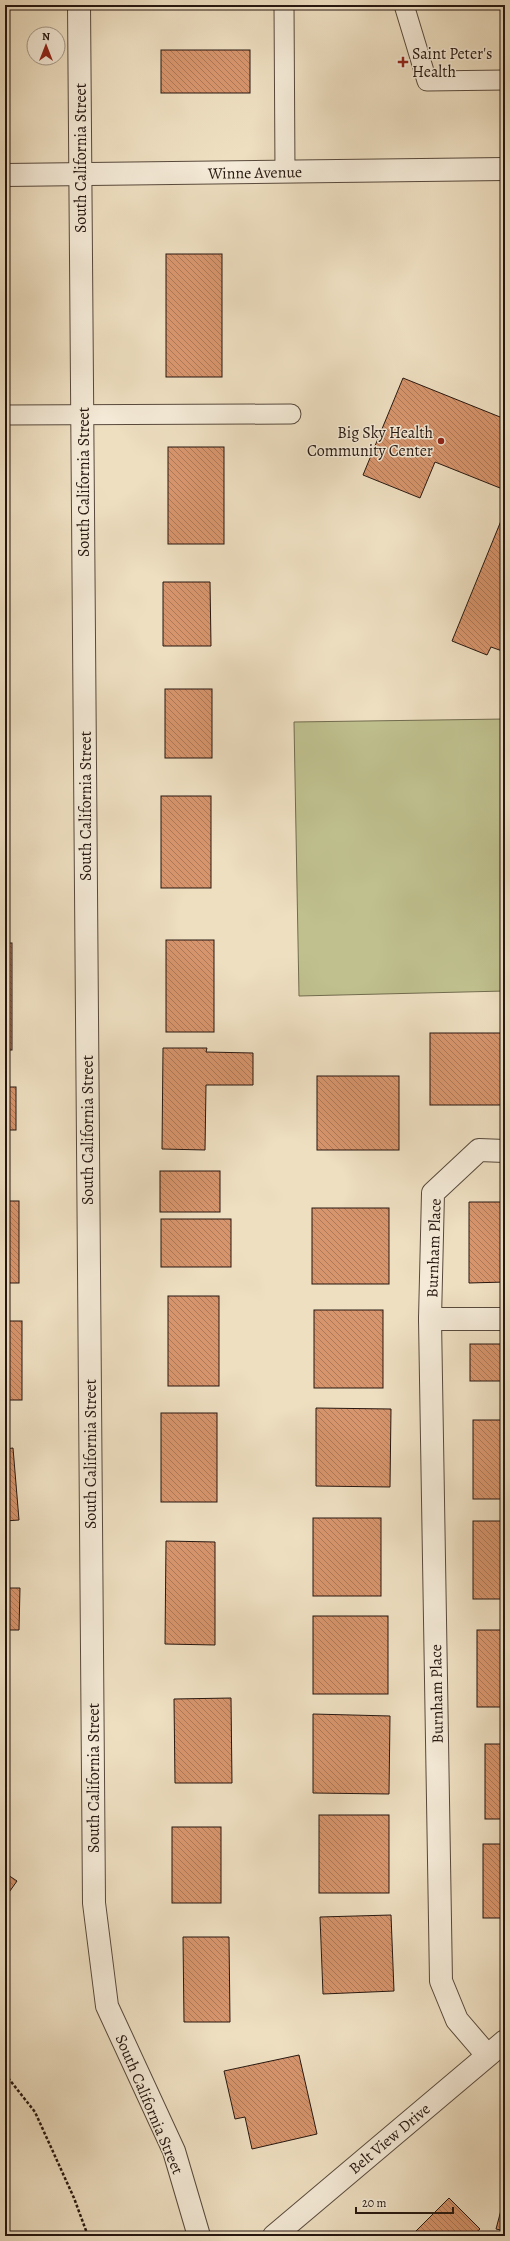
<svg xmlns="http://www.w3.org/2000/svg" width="510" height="2241" font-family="Alegreya,serif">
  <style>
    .green { fill: #bfc08e; stroke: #726c4f }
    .building { fill: url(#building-back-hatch); stroke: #261710 }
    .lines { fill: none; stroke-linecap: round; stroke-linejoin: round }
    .lane-casing { stroke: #58493c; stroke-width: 21 }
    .street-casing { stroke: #58493c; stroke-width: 24 }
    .path { stroke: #261710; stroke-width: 2.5; stroke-dasharray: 3 2; stroke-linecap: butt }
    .lane { stroke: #f4ead7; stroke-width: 19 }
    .street { stroke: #f4ead7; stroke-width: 22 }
    .poi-dot { fill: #8f2418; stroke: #f4ead7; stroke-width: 1.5 }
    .labels { text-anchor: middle; stroke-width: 3; stroke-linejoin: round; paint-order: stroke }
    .poi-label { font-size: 16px; fill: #261710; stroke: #f4ead7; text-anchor: start }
    .street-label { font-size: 16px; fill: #261710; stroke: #f4ead7 }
  </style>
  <defs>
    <pattern id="building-back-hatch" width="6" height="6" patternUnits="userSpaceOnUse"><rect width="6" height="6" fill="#d7956d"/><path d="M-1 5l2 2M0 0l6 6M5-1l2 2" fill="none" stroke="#ae7958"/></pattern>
  </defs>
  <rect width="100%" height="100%" fill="#eedfc1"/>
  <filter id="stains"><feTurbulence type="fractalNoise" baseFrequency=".005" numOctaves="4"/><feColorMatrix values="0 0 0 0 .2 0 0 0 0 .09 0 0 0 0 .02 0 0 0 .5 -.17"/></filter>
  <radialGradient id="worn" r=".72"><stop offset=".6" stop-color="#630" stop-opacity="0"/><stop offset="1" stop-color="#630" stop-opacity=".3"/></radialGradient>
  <polygon class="green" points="505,719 505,991 299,996 294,722"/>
  <g class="building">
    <rect x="161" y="50" width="89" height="43"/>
    <rect x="166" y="254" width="56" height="123"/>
    <polygon points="403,378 505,419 505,490 435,462 420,498 363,475"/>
    <rect x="168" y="447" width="56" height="97"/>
    <polygon points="505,511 505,652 491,647 487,655 452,641"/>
    <polygon points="163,582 210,582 211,646 163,646"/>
    <rect x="165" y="689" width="47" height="69"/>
    <rect x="161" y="796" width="50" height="92"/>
    <rect x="166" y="940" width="48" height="92"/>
    <rect x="5" y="943" width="7" height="107"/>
    <rect x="430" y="1033" width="75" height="72"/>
    <polygon points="163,1048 207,1048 206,1052 253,1053 253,1085 206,1085 205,1150 162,1149"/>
    <rect x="317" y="1076" width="82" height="74"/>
    <rect x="5" y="1087" width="11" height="43"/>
    <rect x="160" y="1171" width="60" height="41"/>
    <rect x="5" y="1201" width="14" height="82"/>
    <polygon points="469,1202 505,1202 505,1282 469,1283"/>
    <rect x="312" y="1208" width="77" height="76"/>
    <rect x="161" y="1219" width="70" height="48"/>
    <rect x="168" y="1296" width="51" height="90"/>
    <rect x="314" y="1310" width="69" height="78"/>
    <rect x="5" y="1321" width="17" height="79"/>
    <rect x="470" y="1344" width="35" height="37"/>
    <polygon points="316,1408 391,1409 390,1487 316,1486"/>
    <rect x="161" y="1413" width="56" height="89"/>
    <rect x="473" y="1420" width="32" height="79"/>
    <polygon points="13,1448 19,1520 5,1521 5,1449"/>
    <rect x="313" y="1518" width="68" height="78"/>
    <rect x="473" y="1521" width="32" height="78"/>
    <polygon points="166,1541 215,1542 215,1645 165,1644"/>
    <polygon points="5,1588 20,1588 19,1630 5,1630"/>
    <rect x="313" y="1616" width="75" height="78"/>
    <rect x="477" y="1630" width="28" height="77"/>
    <polygon points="231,1698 232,1783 175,1783 174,1699"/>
    <polygon points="313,1714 390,1716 389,1794 313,1793"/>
    <rect x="485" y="1744" width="20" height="75"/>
    <rect x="319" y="1815" width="70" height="78"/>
    <rect x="172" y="1827" width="49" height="76"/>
    <rect x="483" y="1844" width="22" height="74"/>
    <polygon points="5,1873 17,1881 5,1898"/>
    <polygon points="391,1915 394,1991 323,1994 320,1917"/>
    <polygon points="183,1937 229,1937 230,2022 184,2022"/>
    <polygon points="299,2055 317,2134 252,2149 245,2117 235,2119 224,2071"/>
    <polygon points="505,2195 505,2231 496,2229"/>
    <polygon points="449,2198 480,2229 472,2236 411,2236"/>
  </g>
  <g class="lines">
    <g class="lane-casing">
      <g id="lane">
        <polyline points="284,5 285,172"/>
        <polyline points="404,5 427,81 505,80"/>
        <polyline points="5,415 291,414"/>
      </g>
    </g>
    <g class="street-casing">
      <g id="street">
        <polyline points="79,5 94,1903 107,2006 174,2151 199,2236"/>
        <polyline points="5,175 505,169"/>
        <polyline points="430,1319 505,1319"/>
        <polyline points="487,2055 457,2020 441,1981 430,1319 433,1193 479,1150 505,1151"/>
        <polyline points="274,2236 505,2041"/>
      </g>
    </g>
    <polyline class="path" points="5,2074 35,2112 74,2198 88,2236"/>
    <use href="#lane" class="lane"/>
    <use href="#street" class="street"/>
  </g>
  <g class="poi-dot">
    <path d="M401 56h4v4h4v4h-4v4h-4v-4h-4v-4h4z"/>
    <circle cx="441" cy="441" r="4"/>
  </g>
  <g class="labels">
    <g class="poi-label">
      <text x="412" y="59">Saint Peter's<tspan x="412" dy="18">Health</tspan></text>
      <text x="433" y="438" text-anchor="end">Big Sky Health<tspan x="433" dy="18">Community Center</tspan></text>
    </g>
    <g class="street-label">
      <text transform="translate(80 158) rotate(-90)" y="6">South California Street</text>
      <text transform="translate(255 172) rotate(-1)" y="6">Winne Avenue</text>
      <text transform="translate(83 482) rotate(-90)" y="6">South California Street</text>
      <text transform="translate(85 806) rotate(-90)" y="6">South California Street</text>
      <text transform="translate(87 1130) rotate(-90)" y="6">South California Street</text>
      <text transform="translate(433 1248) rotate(-88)" y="6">Burnham Place</text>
      <text transform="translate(90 1454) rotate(-90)" y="6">South California Street</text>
      <text transform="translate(436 1694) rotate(-91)" y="6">Burnham Place</text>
      <text transform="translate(93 1778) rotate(-90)" y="6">South California Street</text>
      <text transform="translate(150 2104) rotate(67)" y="6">South California Street</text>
      <text transform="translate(389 2138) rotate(-40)" y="6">Belt View Drive</text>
    </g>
  </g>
  <rect width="510" height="2241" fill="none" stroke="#eedfc1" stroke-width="20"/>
  <rect x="6" y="6" width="498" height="2229" fill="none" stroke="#261710" stroke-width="2"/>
  <rect x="10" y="10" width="490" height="2221" fill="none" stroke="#261710"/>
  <g transform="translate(46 46)"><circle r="19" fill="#f4ead7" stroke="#a29687"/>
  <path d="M0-3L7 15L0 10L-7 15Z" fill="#8f2418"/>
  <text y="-6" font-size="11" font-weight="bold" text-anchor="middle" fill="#261710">N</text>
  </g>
  <path d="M356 2207v6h97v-6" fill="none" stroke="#261710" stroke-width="2"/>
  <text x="362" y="2207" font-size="12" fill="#261710" stroke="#f4ead7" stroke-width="3" paint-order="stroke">20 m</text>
  <rect width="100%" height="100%" filter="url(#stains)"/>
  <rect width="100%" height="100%" fill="url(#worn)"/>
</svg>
